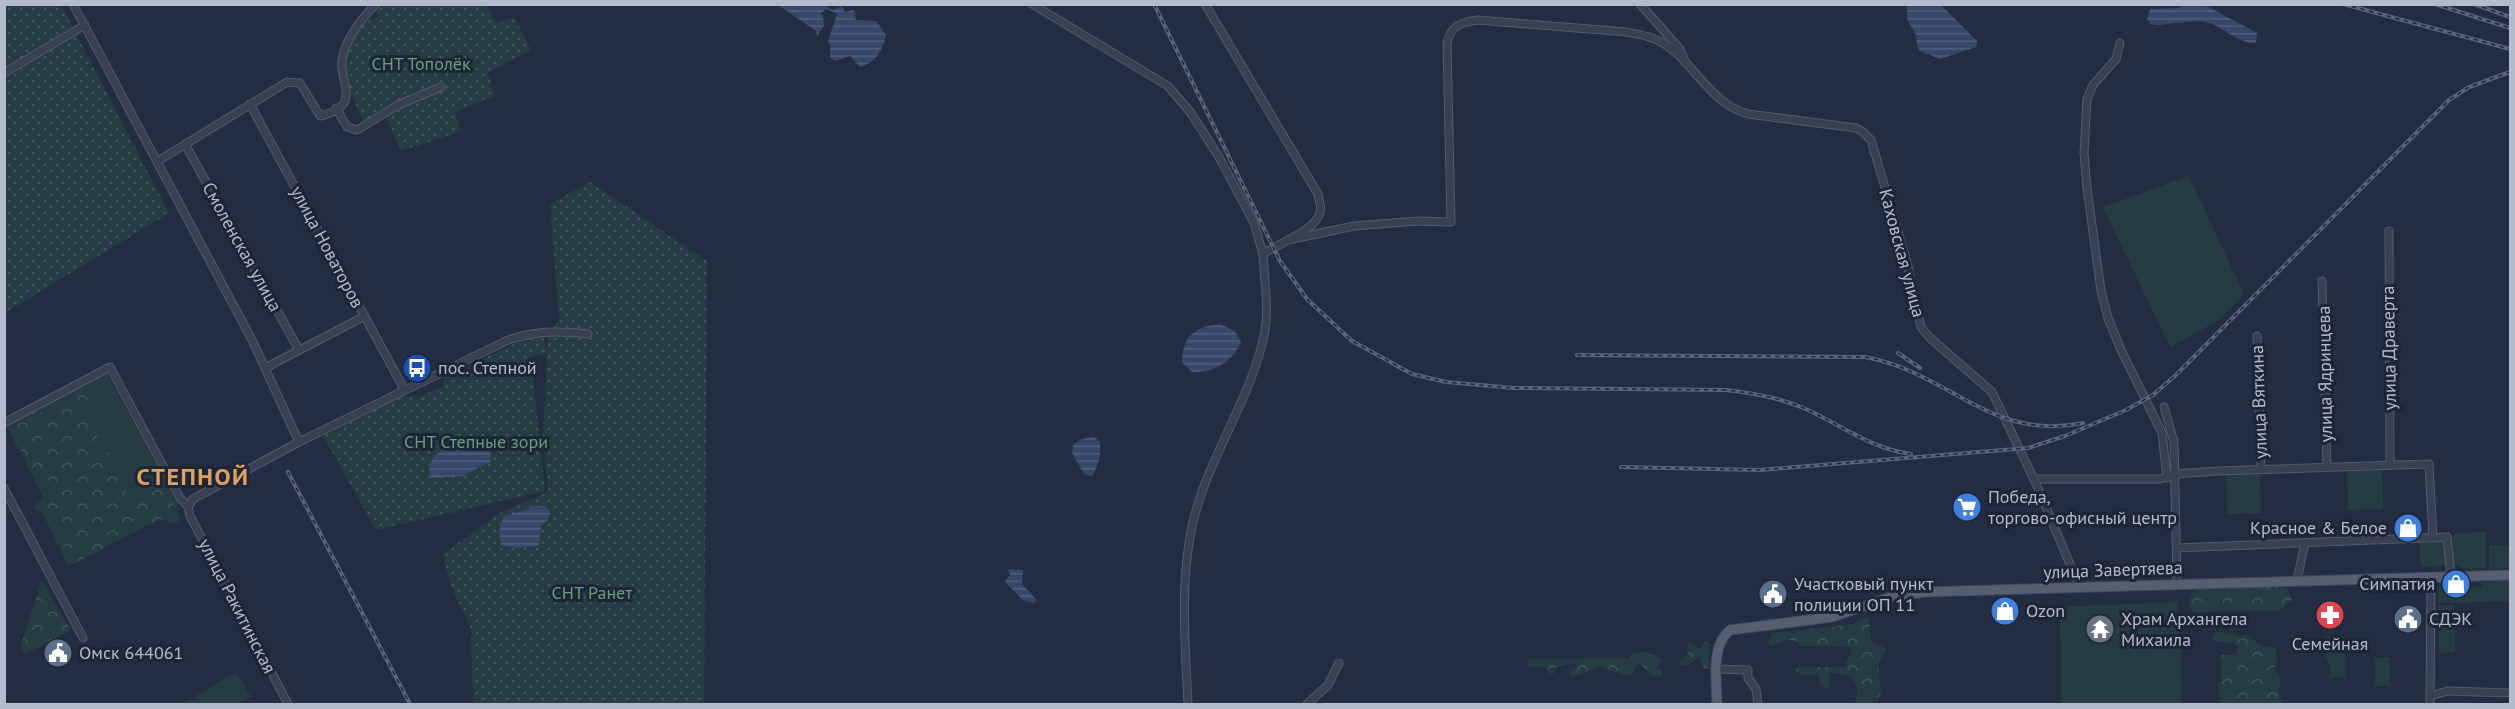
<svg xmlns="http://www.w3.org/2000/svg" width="2515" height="709" font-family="'PT Sans',sans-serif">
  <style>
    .green { fill: #253c43 }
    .forest { fill: url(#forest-crowns) }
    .garden { fill: url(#garden-dots) }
    .water { fill: url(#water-rules) }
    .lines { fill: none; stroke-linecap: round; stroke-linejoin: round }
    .minor-casing { stroke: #535b6c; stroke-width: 9 }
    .major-casing { stroke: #42495b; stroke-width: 11 }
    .minor { stroke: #384052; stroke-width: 7 }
    .major { stroke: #565f72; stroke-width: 9 }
    .rail-casing { stroke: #5a6379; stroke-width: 4 }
    .rail { stroke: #1d2537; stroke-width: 1.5; stroke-dasharray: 4.5; stroke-linecap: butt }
    .labels { text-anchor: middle; stroke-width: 6; stroke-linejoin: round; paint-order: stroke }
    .park-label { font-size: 18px; fill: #6a9f7b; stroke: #1d2537 }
    .street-label { font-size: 18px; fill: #b5bbcc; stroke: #1d2537 }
    .poi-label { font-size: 18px; fill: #b5bbcc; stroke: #1d2537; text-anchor: start }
    .district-label { font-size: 24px; font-weight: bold; letter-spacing: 1.5px; fill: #dda25e; stroke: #1d2537 }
  </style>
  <defs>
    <pattern id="forest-crowns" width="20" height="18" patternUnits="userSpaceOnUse" patternTransform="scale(1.5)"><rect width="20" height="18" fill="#253c43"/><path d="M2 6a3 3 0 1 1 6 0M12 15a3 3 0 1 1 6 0" fill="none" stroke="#42565d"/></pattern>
    <pattern id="garden-dots" width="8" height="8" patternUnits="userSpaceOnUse" patternTransform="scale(1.5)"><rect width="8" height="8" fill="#253c43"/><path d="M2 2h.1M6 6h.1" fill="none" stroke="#42565d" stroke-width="1.8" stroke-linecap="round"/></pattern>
    <pattern id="water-rules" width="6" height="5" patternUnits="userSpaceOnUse" patternTransform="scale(1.5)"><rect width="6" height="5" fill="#36476a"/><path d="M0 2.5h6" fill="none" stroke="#51607e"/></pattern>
  </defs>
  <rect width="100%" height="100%" fill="#232d42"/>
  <g class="green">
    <polygon points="2189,176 2244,294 2217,321 2170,347 2103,207"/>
    <polygon points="107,373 180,509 68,565 40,508 47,504 7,427"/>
    <polygon points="2382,470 2383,509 2348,510 2347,471"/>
    <polygon points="2260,473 2261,513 2227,514 2226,474"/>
    <polygon points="2486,532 2486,568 2465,569 2453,565 2452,537 2455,533"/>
    <polygon points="2447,539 2449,565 2421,567 2419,541"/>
    <polygon points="2489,545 2510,545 2510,568 2489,569"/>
    <polygon points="2510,579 2510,601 2438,603 2439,581 2449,582 2450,588 2482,587 2481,580"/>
    <polygon points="2177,602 2181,637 2182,704 2061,704 2060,607"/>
    <polygon points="2454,605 2455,652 2439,653 2438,606"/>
    <polygon points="2326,636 2344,636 2345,677 2330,678 2330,665 2326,659"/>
    <polygon points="2390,657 2390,686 2375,686 2375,658"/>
    <polygon points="236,672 251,697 238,704 185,704 184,703"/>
  </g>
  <g class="forest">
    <path d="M79 389 89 400 83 411 84 417 122 472 131 475 121 484 129 496 134 499 160 488 166 490V496L172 501 180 519 178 524 159 519 73 564C60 548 58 528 46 512L34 510V505L42 499 43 490 47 484C27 469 20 449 15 425L30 420 33 411 46 413 68 403 71 392Z"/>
    <polygon points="42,580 71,630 25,654 20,647"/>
    <polygon points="2280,587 2288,589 2292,600 2279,611 2222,610 2196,613 2191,609 2189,603 2192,592 2198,589"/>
    <path d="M1862 617 1869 619 1871 642 1887 649 1878 664 1881 691 1877 704H1854C1861 697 1856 683 1850 676L1831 672 1829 676 1831 687 1827 689 1820 685 1818 673 1804 676 1795 671 1798 667H1844L1852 651 1851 647 1799 646 1797 641C1782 639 1783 640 1772 647L1767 642 1773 633 1854 624Z"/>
    <path d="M2216 632H2222L2229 635 2235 633 2239 637 2247 634 2261 647H2275L2277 659 2274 670C2286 677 2277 684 2279 694 2280 698 2282 701 2283 704H2220L2218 684 2221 682V655H2235L2238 648 2235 643 2216 641 2213 637Z"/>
    <polygon points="1688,640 1698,648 1701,648 1705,641 1711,645 1709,657 1711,669 1704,669 1699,657 1689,665 1681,666 1679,661 1687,655"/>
    <polygon points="1646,652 1664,660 1655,668 1662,671 1662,676 1655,677 1640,664 1635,666 1634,673 1627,676 1601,667 1573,676 1571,675 1571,670 1578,666 1572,663 1555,668 1555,673 1550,674 1546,668 1530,666 1526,662 1530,659 1630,658 1633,654"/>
  </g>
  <g class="garden">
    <polygon points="371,4 486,5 496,24 514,17 531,50 488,72 495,96 455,112 461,131 401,151 383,109 363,122 348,85 344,55 360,25 378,16"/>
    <polygon points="5,5 61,5 169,213 5,313"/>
    <polygon points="590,182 707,261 704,704 473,704 471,629 450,584 443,554 500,513 548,492 543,437 548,336 559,320 550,204"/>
    <polygon points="543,334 547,354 531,356 545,491 376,530 323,436 402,396 421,396 443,387 444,378 524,339"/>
  </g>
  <g class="water">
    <path d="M778 5H824L833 10 842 6 845 12 854 10 856 20 876 21 886 35C882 51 877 62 860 67L850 56 835 61 830 57V44L828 41 837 14 826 9 820 14 823 15 824 26 817 36 816 31Z"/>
    <polygon points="1907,5 1941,5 1977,41 1976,47 1940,59 1920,51 1917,46 1916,35 1907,19"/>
    <path d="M2187 5H2205L2257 33 2256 43C2238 44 2225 28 2209 23 2197 19 2171 24 2157 25L2151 24 2147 19 2150 9 2178 8Z"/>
    <path d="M1220 324 1235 331 1241 342C1232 362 1213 373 1192 372L1182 362C1182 336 1196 326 1220 324Z"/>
    <path d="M1094 437 1100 442C1101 456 1099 464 1092 476L1084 474 1072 453 1073 445 1082 439Z"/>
    <path d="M471 441 491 447 490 462 463 476 431 478C421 455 453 443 471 441Z"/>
    <polygon points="537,506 547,507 550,513 547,521 541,525 539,546 517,548 501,545 499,532 503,517"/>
    <polygon points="1008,569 1023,570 1022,584 1037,600 1033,603 1023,600 1007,584 1005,581 1010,575"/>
  </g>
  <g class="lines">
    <g class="minor-casing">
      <g id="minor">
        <polyline points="73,4 253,342 299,442"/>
        <polyline points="1032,4 1168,86 1191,113 1219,157 1254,223 1263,254"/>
        <polyline points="1640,4 1680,49 1686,63"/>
        <polyline points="2120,43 2116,59 2093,85 2087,99 2084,153 2087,188 2101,291 2108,318 2121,350 2162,433 2167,478"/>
        <polyline points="4,73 85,25"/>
        <polyline points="250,104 404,389"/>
        <polyline points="336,108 347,127 357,130 398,105 441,87"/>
        <polyline points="185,144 299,350"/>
        <path d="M158 161 287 82 300 83 320 116C367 105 335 79 343 55 348 36 362 18 376 4"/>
        <polyline points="2389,231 2390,465"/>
        <path d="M1288 240 1354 226 1418 221 1451 222 1447 43C1451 25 1462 22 1478 20 1515 23 1552 26 1589 29 1610 31 1637 31 1657 40 1694 58 1706 102 1748 114L1856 128 1863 132 1871 140 1907 262 1921 327 1929 337 1992 392 2034 479 2080 588"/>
        <polyline points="2322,281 2327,467"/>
        <polyline points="2257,336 2261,469"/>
        <polyline points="265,368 365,316"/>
        <polyline points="2164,407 2174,442 2177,584"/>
        <polyline points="4,423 110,367 180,498 188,507 190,516 288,704"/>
        <polyline points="2034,479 2160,479 2175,474 2217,471 2429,464 2433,538"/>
        <polyline points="4,488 83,638"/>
        <path d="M188 507 193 499 299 442 506 341C535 330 558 331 588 334"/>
        <polyline points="2177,548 2447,537 2451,576"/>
        <polyline points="2297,580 2305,543"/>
        <polyline points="1717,669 1748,670 1748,678 1756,689 1758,704"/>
        <polyline points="2430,696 2448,691 2510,693"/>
        <path d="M1188 704C1185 643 1179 574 1195 514 1212 451 1253 395 1265 331 1269 304 1264 280 1263 254 1277 244 1315 231 1320 213 1322 207 1319 201 1318 194L1205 4"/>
        <polyline points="1307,704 1328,685 1339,663"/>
        <polyline points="2430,704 2431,577"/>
      </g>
    </g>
    <g class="major-casing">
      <path id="major" d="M1717 704C1717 682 1710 646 1730 630L1832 617 1891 597 1924 592 2510 575"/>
    </g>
    <use href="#minor" class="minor"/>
    <use href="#major" class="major"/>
    <g class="rail-casing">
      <g id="rail">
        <path d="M1154 4 1280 261 1307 299 1352 341 1412 374 1446 382 1514 388 1726 390C1754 393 1782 398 1808 410 1842 426 1872 449 1911 454"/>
        <polyline points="2343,4 2510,49"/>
        <polyline points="2435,4 2510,28"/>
        <polyline points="2474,4 2510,17"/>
        <polyline points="1898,353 1920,368"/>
        <path d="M1577 355 1865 357C1949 372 1990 442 2083 423"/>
        <polyline points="1621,467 1760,470 2028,448 2065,436 2126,410 2153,395 2176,375 2449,100 2469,87 2510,72"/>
        <polyline points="288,472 410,704"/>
      </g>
    </g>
    <use href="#rail" class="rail"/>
  </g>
  <defs>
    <g id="bus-disc" transform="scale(1.5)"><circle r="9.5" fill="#1a4fb4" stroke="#1d2537"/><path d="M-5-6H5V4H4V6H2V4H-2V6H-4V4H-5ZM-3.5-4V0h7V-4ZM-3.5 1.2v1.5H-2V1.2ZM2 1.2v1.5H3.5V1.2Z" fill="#fff"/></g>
    <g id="supermarket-disc" transform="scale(1.5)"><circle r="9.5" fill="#3f7fe0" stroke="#1d2537"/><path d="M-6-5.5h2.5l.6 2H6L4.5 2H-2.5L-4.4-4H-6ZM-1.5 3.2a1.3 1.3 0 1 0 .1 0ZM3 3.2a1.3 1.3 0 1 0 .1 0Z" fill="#fff"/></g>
    <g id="shop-disc" transform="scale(1.5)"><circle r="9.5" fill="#3f7fe0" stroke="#1d2537"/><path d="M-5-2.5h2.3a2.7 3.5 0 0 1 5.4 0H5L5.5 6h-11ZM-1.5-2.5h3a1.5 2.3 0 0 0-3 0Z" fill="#fff"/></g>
    <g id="civic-disc" transform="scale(1.5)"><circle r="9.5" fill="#5c6f8a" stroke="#1d2537"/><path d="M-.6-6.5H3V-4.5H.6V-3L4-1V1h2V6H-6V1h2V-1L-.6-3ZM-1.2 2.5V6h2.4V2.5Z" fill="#fff"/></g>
    <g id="pharmacy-disc" transform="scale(1.5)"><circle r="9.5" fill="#e0444e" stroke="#1d2537"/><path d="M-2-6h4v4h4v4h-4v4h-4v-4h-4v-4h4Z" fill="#fff"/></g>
    <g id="temple-disc" transform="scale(1.5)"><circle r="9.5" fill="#6b7280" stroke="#1d2537"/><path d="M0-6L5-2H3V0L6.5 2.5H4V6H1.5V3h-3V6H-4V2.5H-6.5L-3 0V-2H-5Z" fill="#fff"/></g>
  </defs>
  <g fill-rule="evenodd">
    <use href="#bus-disc" x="417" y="368"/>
    <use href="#supermarket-disc" x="1967" y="507"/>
    <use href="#shop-disc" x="2408" y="528"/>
    <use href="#shop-disc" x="2456" y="584"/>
    <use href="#civic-disc" x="1773" y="594"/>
    <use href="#shop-disc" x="2005" y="611"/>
    <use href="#pharmacy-disc" x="2330" y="615"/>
    <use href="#civic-disc" x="2408" y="619"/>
    <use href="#temple-disc" x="2100" y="629"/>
    <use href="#civic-disc" x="58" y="653"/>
  </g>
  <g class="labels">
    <g class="park-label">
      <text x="421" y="70">СНТ Тополёк</text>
      <text x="476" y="448">СНТ Степные зори</text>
      <text x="592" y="599">СНТ Ранет</text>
    </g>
    <g class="street-label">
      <text transform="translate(242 247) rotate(61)" y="6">Смоленская улица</text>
      <text transform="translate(327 247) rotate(62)" y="6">улица Новаторов</text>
      <text transform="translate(1902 253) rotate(75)" y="6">Каховская улица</text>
      <text transform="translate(2389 348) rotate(-91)" y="6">улица Драверта</text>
      <text transform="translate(2325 374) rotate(-91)" y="6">улица Ядринцева</text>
      <text transform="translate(2259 402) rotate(-92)" y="6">улица Вяткина</text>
      <text transform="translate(2113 570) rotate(-2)" y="6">улица Завертяева</text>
      <text transform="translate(237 606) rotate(63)" y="6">улица Ракитинская</text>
    </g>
    <g class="poi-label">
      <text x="438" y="374">пос. Степной</text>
      <text x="1988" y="503">Победа,<tspan x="1988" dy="21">торгово-офисный центр</tspan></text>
      <text x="2387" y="534" text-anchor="end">Красное &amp; Белое</text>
      <text x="1794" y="590">Участковый пункт<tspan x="1794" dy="21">полиции ОП 11</tspan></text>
      <text x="2435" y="590" text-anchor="end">Симпатия</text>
      <text x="2026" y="617">Ozon</text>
      <text x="2121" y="625">Храм Архангела<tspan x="2121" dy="21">Михаила</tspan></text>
      <text x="2429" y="625">СДЭК</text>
      <text x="2330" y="650" text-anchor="middle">Семейная</text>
      <text x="79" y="659">Омск 644061</text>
    </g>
    <g class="district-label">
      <text x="193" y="485">СТЕПНОЙ</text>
    </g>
  </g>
  <rect width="2515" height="709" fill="none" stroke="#b5bbcc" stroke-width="12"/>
</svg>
